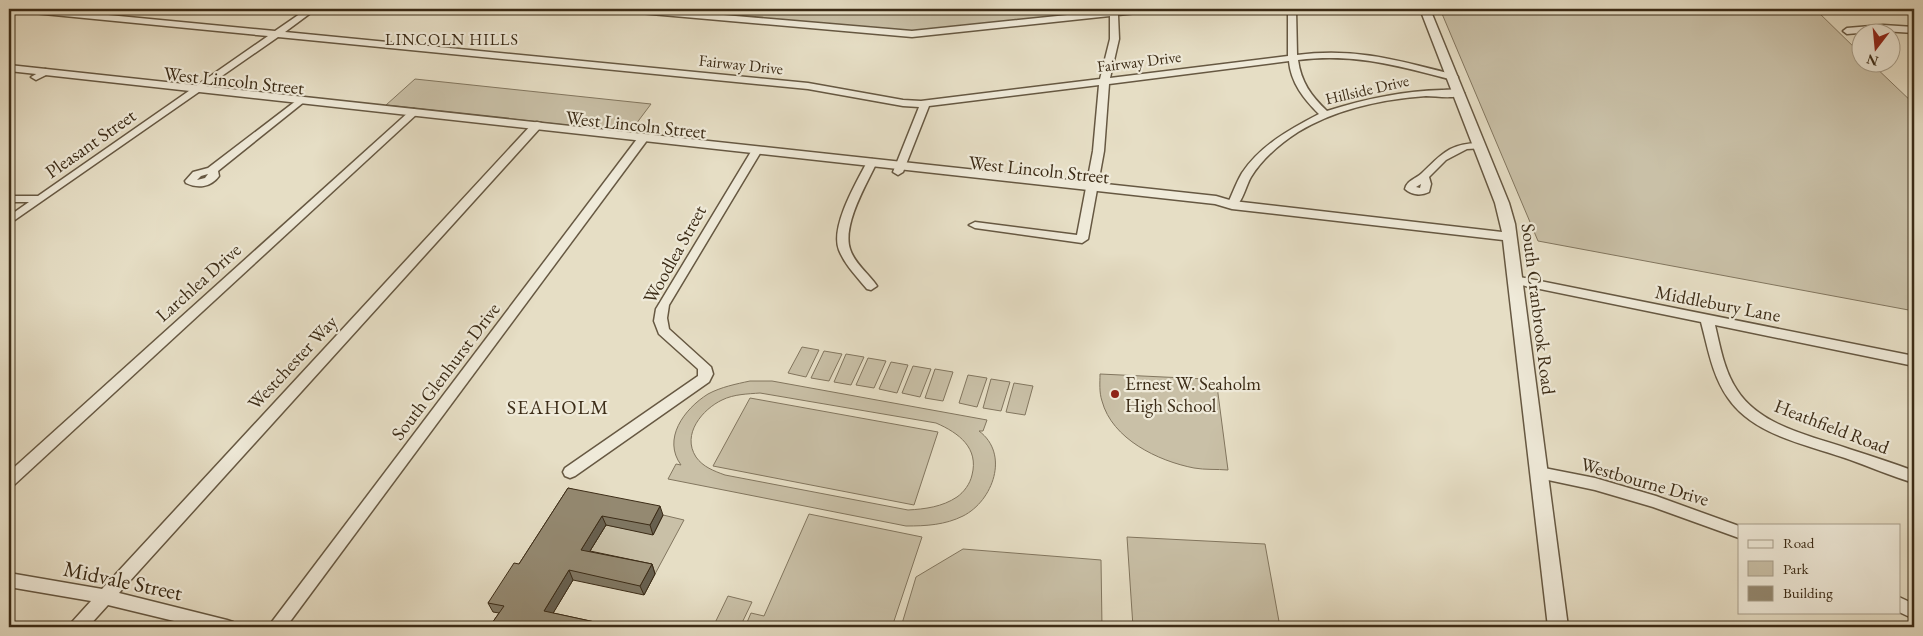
<svg xmlns="http://www.w3.org/2000/svg" width="1923" height="636" font-family="'EB Garamond',serif">
  <style>
    .green { fill: #c9c0a7; stroke: #82765f; fill-rule: evenodd }
    .lines { fill: none; stroke-linecap: round; stroke-linejoin: round }
    .minor-casing { stroke: #665842; stroke-width: 3 }
    .tertiary-casing { stroke: #665842; stroke-width: 3 }
    .minor { fill: #efead9; fill-rule: evenodd }
    .tertiary { fill: #efead9; fill-rule: evenodd }
    .wall { fill: #7f7661; stroke: #3c2c17 }
    .shaded-wall { fill: #68604f; stroke: #3c2c17 }
    .building { fill: #948971; stroke: #3c2c17 }
    .poi-dot { fill: #8f2418; stroke: #efead9; stroke-width: 2 }
    .labels { text-anchor: middle; stroke-width: 4.5; stroke-linejoin: round; paint-order: stroke }
    .far-neighbourhood-label { font-size: 16px; letter-spacing: 1px; fill: #3c2c17; stroke: #efead9 }
    .far-street-label { font-size: 16px; fill: #3c2c17; stroke: #efead9 }
    .street-label { font-size: 19px; fill: #3c2c17; stroke: #efead9 }
    .poi-label { font-size: 19px; fill: #3c2c17; stroke: #efead9; text-anchor: start }
    .neighbourhood-label { font-size: 20px; letter-spacing: 1px; fill: #3c2c17; stroke: #efead9 }
    .near-street-label { font-size: 22px; fill: #3c2c17; stroke: #efead9 }
  </style>
  <rect width="100%" height="100%" fill="#e6dec5"/>
  <filter id="stains"><feTurbulence type="fractalNoise" baseFrequency=".004" numOctaves="4"/><feColorMatrix values="0 0 0 0 .2 0 0 0 0 .09 0 0 0 0 .02 0 0 0 .5 -.17"/></filter>
  <radialGradient id="worn" r=".72"><stop offset=".6" stop-color="#630" stop-opacity="0"/><stop offset="1" stop-color="#630" stop-opacity=".3"/></radialGradient>
  <g class="green">
    <polygon points="614,9 1152,9 916,35"/>
    <polygon points="1440,9 1815,9 1860,53 1860,62 1871,63 1914,104 1914,311 1538,241"/>
    <polygon points="415,79 651,104 630,132 386,105"/>
    <polygon points="802,347 819,350 806,377 788,373"/>
    <polygon points="824,351 842,354 829,381 811,378"/>
    <polygon points="846,354 864,357 851,385 834,382"/>
    <polygon points="868,358 886,361 874,388 856,385"/>
    <polygon points="891,362 908,365 897,393 879,389"/>
    <polygon points="913,366 931,369 920,397 902,393"/>
    <polygon points="935,369 953,372 943,401 925,398"/>
    <path d="M1100 374 1206 379 1217 386 1228 470C1217 469 1205 470 1194 468 1158 461 1112 439 1102 401 1099 392 1100 383 1100 374Z"/>
    <polygon points="968,375 987,378 977,407 959,403"/>
    <polygon points="991,379 1010,382 1001,411 983,408"/>
    <path d="M750 381H772L987 420 983 431H979C1010 454 993 501 963 516 945 525 926 526 906 526L668 479 676 464 681 465C662 439 684 409 708 394 721 387 736 384 750 381ZM760 393 936 423C959 433 979 448 972 475 970 484 964 492 957 497 942 507 925 509 908 510L725 475C714 471 703 467 696 457 681 434 703 409 722 400 734 394 748 394 760 393Z"/>
    <polygon points="1014,383 1033,386 1025,415 1006,412"/>
    <polygon points="750,398 938,432 914,505 713,466"/>
    <polygon points="809,514 922,537 892,627 745,627 751,613 764,616"/>
    <polygon points="663,515 684,520 655,574 585,559 606,525 652,534"/>
    <polygon points="1127,537 1265,544 1280,627 1133,627"/>
    <polygon points="963,549 1101,560 1102,627 901,627 916,577"/>
    <polygon points="728,596 752,602 740,627 713,627"/>
  </g>
  <g class="lines">
    <g class="minor-casing">
      <g id="minor">
        <path d="M19 9H46L275 31 307 9H316L285 32 808 83 903 100 921 101 1100 79 1110 39V16L912 37 628 12 624 9H654L912 31 1126 9H1151L1147 12 1118 15 1119 39 1110 78 1288 56V9H1296L1297 55C1356 47 1400 61 1456 75L1458 77 1453 80C1398 66 1356 53 1298 60 1301 82 1311 96 1327 111 1365 99 1402 91 1442 90 1449 90 1458 88 1464 93 1456 100 1437 96 1426 96 1383 99 1336 109 1298 132 1281 143 1262 159 1251 177 1246 185 1242 206 1232 208L1227 205C1232 195 1236 183 1242 173 1261 145 1290 129 1319 114 1304 99 1291 83 1289 61L1109 84 1104 151 1088 239 1082 243 975 228 969 225 975 222 1077 235 1093 151 1099 85 929 106 903 172 898 175 893 172 919 107 903 106 808 89 278 37 9 224V216L29 202H9V196H38L268 36 23 12Z"/>
        <polygon points="1883,25 1914,27 1914,33 1883,31 1847,34 1843,31 1847,28"/>
        <polygon points="45,69 48,70 48,74 36,80 31,77"/>
        <path d="M301 97 306 100 304 102 218 171 219 176C211 187 198 189 186 183L185 181 193 172 208 168ZM208 174 205 178 197 180 201 176Z"/>
        <polygon points="414,109 419,112 417,114 14,485 9,487 9,472 411,110"/>
        <polygon points="537,122 541,123 541,127 119,593 227,620 233,622 235,627 199,627 108,605 88,627 70,627 72,622 91,601 9,587 9,573 102,589 533,123"/>
        <polygon points="644,134 649,137 648,139 286,627 268,627 640,135"/>
        <path d="M1480 143 1484 144V148L1467 149 1446 160 1429 177 1431 184 1429 192C1421 196 1411 195 1405 189 1407 180 1416 179 1422 173 1442 154 1450 143 1480 143ZM1421 184 1420 188 1416 187Z"/>
        <polygon points="757,147 762,150 669,305 667,318 669,329 711,367 713,374 709,382 575,476 570,478 565,476 563,472 565,468 698,376 698,369 659,334 654,321 656,309 752,150"/>
        <path d="M872 159 877 162C867 183 842 225 850 249 854 263 869 274 877 286L871 290 867 289C857 277 845 265 839 250 830 227 856 183 867 162Z"/>
        <path d="M1515 276 1914 356V366L1715 325C1720 346 1724 371 1737 390 1760 426 1811 436 1849 449 1871 456 1893 463 1914 471V483C1891 476 1868 466 1845 458 1805 444 1753 435 1728 398 1712 375 1708 348 1701 322L1511 283 1509 280Z"/>
        <polygon points="1539,467 1595,478 1656,496 1739,526 1739,538 1653,507 1595,490 1534,477 1532,473 1534,469"/>
        <polygon points="1899,597 1914,604 1914,619 1899,612"/>
      </g>
    </g>
    <g class="tertiary-casing">
      <polygon id="tertiary" points="1420,9 1430,9 1509,203 1515,224 1568,627 1548,627 1503,240 1232,209 1215,204 9,71 9,65 1216,196 1233,201 1502,232 1495,203"/>
    </g>
    <use href="#minor" class="minor"/>
    <use href="#tertiary" class="tertiary"/>
  </g>
  <polygon class="wall" points="568,488 663,515 653,535 606,525 590,551 652,564 655,574 644,595 573,580 553,613 618,627 491,627 490,626 499,613 493,612 488,603 519,564"/>
  <g class="shaded-wall">
    <polygon points="660,506 663,515 653,535 650,525"/>
    <polygon points="602,516 606,525 585,559 581,550"/>
    <polygon points="652,564 655,574 644,595 640,586"/>
    <polygon points="569,570 573,580 549,620 544,611"/>
  </g>
  <polygon class="building" points="568,488 660,506 650,525 602,516 581,550 652,564 640,586 569,570 544,611 618,627 494,627 490,626 504,606 488,603 514,563 519,564"/>
  <circle class="poi-dot" cx="1115" cy="394" r="5"/>
  <g class="labels">
    <g class="far-neighbourhood-label">
      <text x="452" y="45">LINCOLN HILLS</text>
    </g>
    <g class="far-street-label">
      <text transform="translate(1139 61) rotate(-7)" y="6">Fairway Drive</text>
      <text transform="translate(741 64) rotate(6)" y="6">Fairway Drive</text>
      <text transform="translate(1367 89) rotate(-13)" y="6">Hillside Drive</text>
    </g>
    <g class="street-label">
      <text transform="translate(234 80) rotate(6)" y="7">West Lincoln Street</text>
      <text transform="translate(636 124) rotate(6)" y="7">West Lincoln Street</text>
      <text transform="translate(90 143) rotate(-35)" y="7">Pleasant Street</text>
      <text transform="translate(1039 169) rotate(6)" y="7">West Lincoln Street</text>
      <text transform="translate(674 254) rotate(-61)" y="7">Woodlea Street</text>
      <text transform="translate(198 282) rotate(-42)" y="7">Larchlea Drive</text>
      <text transform="translate(1718 303) rotate(11)" y="7">Middlebury Lane</text>
      <text transform="translate(1539 309) rotate(83)" y="7">South Cranbrook Road</text>
      <text transform="translate(292 362) rotate(-47)" y="7">Westchester Way</text>
      <text transform="translate(445 371) rotate(-53)" y="7">South Glenhurst Drive</text>
      <text transform="translate(1832 426) rotate(21)" y="7">Heathfield Road</text>
      <text transform="translate(1645 481) rotate(16)" y="7">Westbourne Drive</text>
    </g>
    <g class="poi-label">
      <text x="1125" y="390">Ernest W. Seaholm<tspan x="1125" dy="22">High School</tspan></text>
    </g>
    <g class="neighbourhood-label">
      <text x="558" y="414">SEAHOLM</text>
    </g>
    <g class="near-street-label">
      <text transform="translate(123 580) rotate(12)" y="8">Midvale Street</text>
    </g>
  </g>
  <rect width="1923" height="636" fill="none" stroke="#e6dec5" stroke-width="30"/>
  <rect x="10" y="10" width="1903" height="616" fill="none" stroke="#3c2c17" stroke-width="2.5"/>
  <rect x="15" y="15" width="1893" height="606" fill="none" stroke="#3c2c17"/>
  <rect x="1738" y="524" width="162" height="90" fill="#efead9" stroke="#a79e8b"/>
  <rect x="1748" y="540" width="25" height="8" fill="#efead9" stroke="#a79e8b"/>
  <text x="1783" y="548" font-size="15" fill="#3c2c17">Road</text>
  <rect x="1748" y="561" width="25" height="15" fill="#c9c0a7" stroke="#a79e8b"/>
  <text x="1783" y="574" font-size="15" fill="#3c2c17">Park</text>
  <rect x="1748" y="586" width="25" height="15" fill="#948971" stroke="#a79e8b"/>
  <text x="1783" y="598" font-size="15" fill="#3c2c17">Building</text>
  <g transform="translate(1876 48) rotate(196)"><circle r="24" fill="#efead9" stroke="#a79e8b"/>
  <path d="M0-4L9 19L0 12L-9 19Z" fill="#8f2418"/>
  <text y="-8" font-size="14" font-weight="bold" text-anchor="middle" fill="#3c2c17">N</text>
  </g>
  <rect width="100%" height="100%" filter="url(#stains)"/>
  <rect width="100%" height="100%" fill="url(#worn)"/>
</svg>
